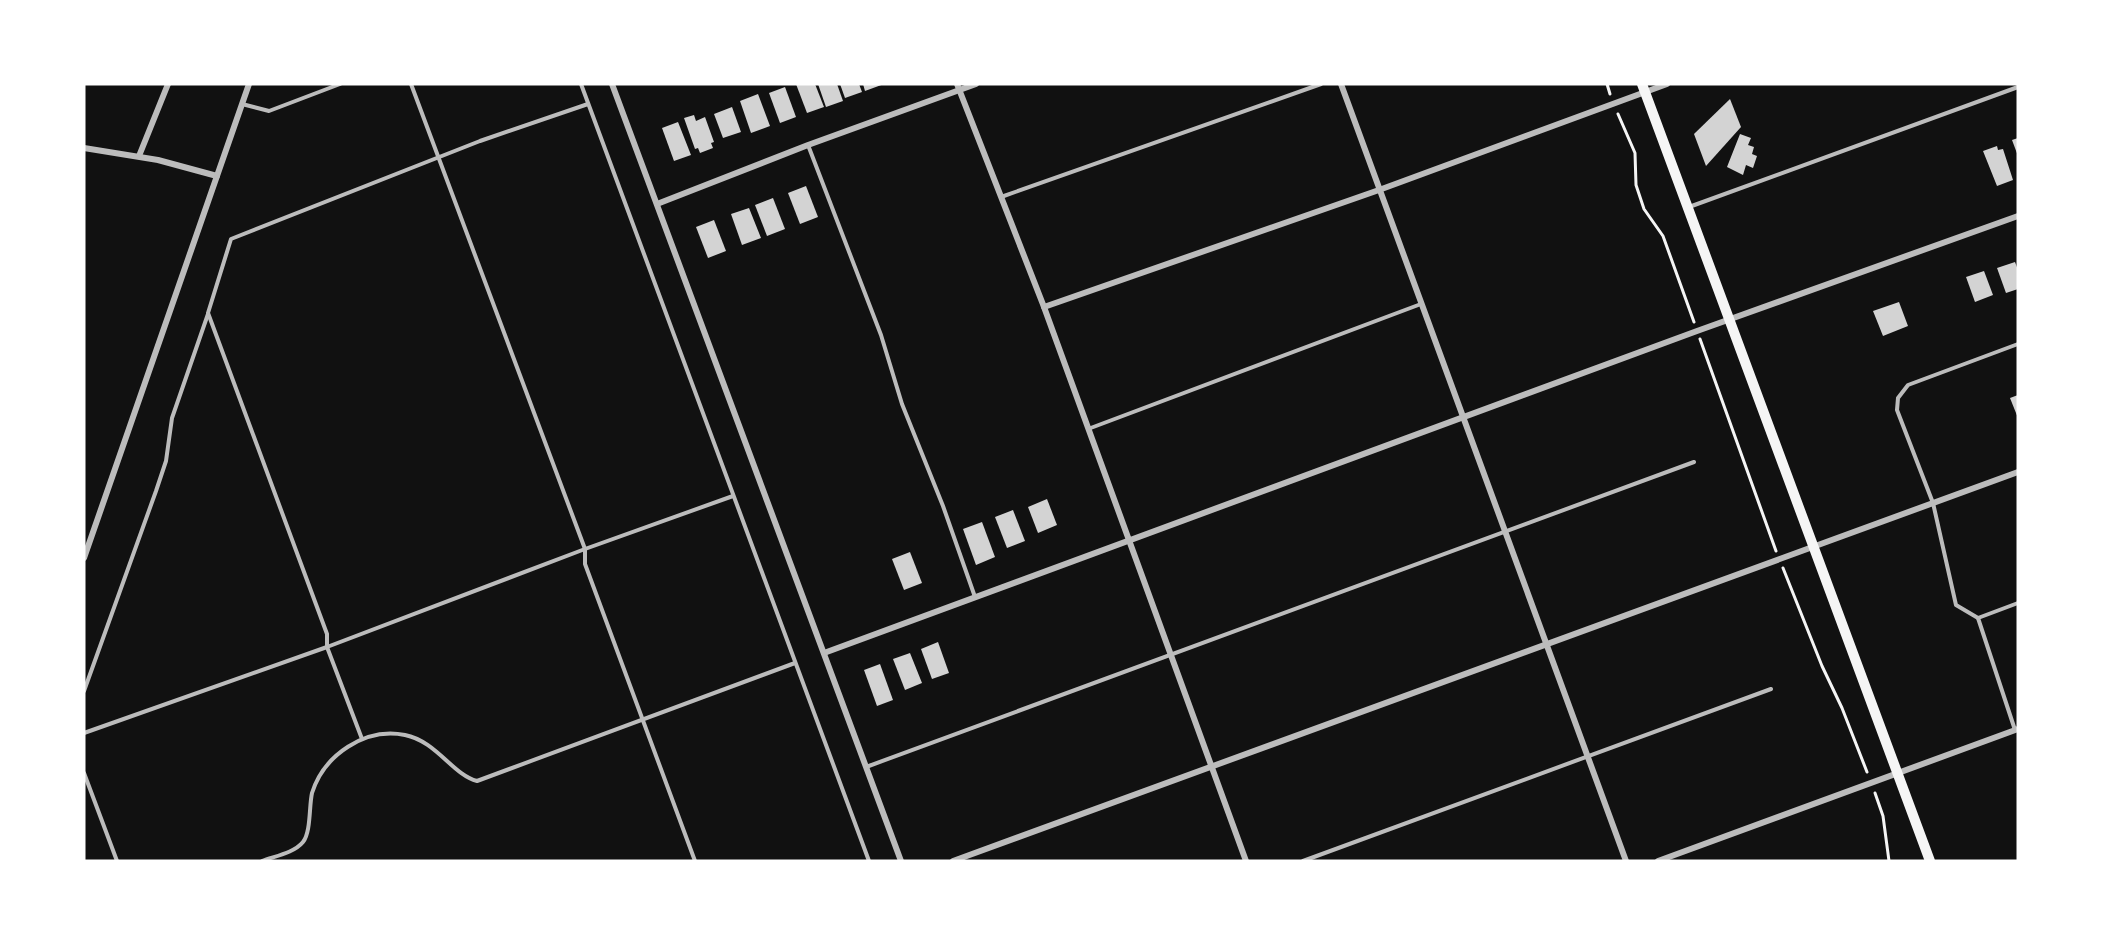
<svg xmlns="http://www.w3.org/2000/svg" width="2102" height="945" font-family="'Golos Text',sans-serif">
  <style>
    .building { fill: #d3d3d3 }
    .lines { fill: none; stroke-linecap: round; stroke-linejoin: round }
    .path { stroke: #f5f5f5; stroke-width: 3 }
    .service { stroke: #bcbcbc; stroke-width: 4 }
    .minor { stroke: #bcbcbc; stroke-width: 6 }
    .secondary { stroke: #f5f5f5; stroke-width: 10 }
  </style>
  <rect width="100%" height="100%" fill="#111"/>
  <g class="building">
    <polygon points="796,84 815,84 824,107 807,113"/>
    <polygon points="818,84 837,84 843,101 826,107"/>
    <polygon points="840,84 859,84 862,92 845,98"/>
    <polygon points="863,84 884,84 865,91"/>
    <polygon points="785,87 796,117 780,123 769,93"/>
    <polygon points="758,94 770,126 751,133 740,101"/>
    <polygon points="1730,99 1741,127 1706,166 1694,134"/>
    <polygon points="732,107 741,132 723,138 714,114"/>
    <polygon points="694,115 696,121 705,117 714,142 711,143 713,148 700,153 698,148 695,149 684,118"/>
    <polygon points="678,122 691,155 674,161 662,128"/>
    <polygon points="1740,134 1751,138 1748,145 1754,147 1752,154 1757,156 1753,168 1746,165 1743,175 1727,167"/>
    <polygon points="2018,138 2018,156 2012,140"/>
    <polygon points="1997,146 1998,150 2003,149 2013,180 1997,186 1983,151"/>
    <polygon points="806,186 818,217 800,224 788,193"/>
    <polygon points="773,198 785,229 767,236 755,205"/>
    <polygon points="749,208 761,238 742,245 731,214"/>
    <polygon points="714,220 726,251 708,258 696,227"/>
    <polygon points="2015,262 2018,270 2018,289 2006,293 1997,268"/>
    <polygon points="1984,271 1993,295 1975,302 1966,277"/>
    <polygon points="1899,302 1908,326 1883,336 1873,311"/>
    <polygon points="2018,395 2018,418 2010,398"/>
    <polygon points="1047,499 1057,525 1038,533 1028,507"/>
    <polygon points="1013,510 1025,541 1007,548 995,517"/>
    <polygon points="982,522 995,557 976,565 963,529"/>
    <polygon points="910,552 922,583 904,590 892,559"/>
    <polygon points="938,642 949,673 932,679 921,649"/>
    <polygon points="910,653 922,683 905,690 893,659"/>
    <polygon points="880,664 893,700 877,706 864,670"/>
  </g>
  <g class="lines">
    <g class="path">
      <polyline points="1607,84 1610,94"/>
      <polyline points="1618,114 1635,153 1636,185 1644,209 1663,236 1694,322"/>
      <polyline points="1700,339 1776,551"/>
      <polyline points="1783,568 1822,666 1842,708 1867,772"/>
      <polyline points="1875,793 1883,816 1889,861"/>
    </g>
    <g class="service">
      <polyline points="411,84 585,549 585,564 695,861"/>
      <polyline points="581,84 869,861"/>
      <polyline points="242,104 269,111 340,84"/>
      <polyline points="808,145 881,335 902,404 943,506 975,597"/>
      <polyline points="1001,197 1321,84"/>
      <polyline points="1689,207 2018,87"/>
      <polyline points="1088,429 1421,304"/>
      <polyline points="1978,618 2018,603"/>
      <polyline points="84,691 156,491 166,461 172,418 208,314"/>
      <polyline points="2015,730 1978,618 1956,605 1933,503 1897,410 1898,398 1908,385 2018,344"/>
      <polyline points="84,733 327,647 585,549 733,496"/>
      <polyline points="362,739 327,647 327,634 208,313 231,239 480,141 588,104"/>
      <polyline points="866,767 1694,462"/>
      <polyline points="84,773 117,861"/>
      <path d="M262 861C275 856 294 853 303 842 311 832 309 806 312 793 324 755 365 727 405 735 436 741 453 775 477 781L795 663"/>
      <polyline points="1303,861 1771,689"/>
    </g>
    <g class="minor">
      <polyline points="612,84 901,861"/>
      <polyline points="957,84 1044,307 1246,861"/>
      <polyline points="1341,84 1626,861"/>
      <polyline points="84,148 158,160 217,176"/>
      <polyline points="139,156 168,84"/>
      <polyline points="657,204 808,145 976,84"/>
      <polyline points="1044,307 1379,190 1667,84"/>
      <polyline points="84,558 249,84"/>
      <polyline points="824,653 1697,331 2018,216"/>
      <polyline points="953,861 2018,472"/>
      <polyline points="1658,861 2018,729"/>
    </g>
    <polyline class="secondary" points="1642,84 1930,861"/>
  </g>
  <rect width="2102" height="945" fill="none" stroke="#ffffff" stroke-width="171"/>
</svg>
